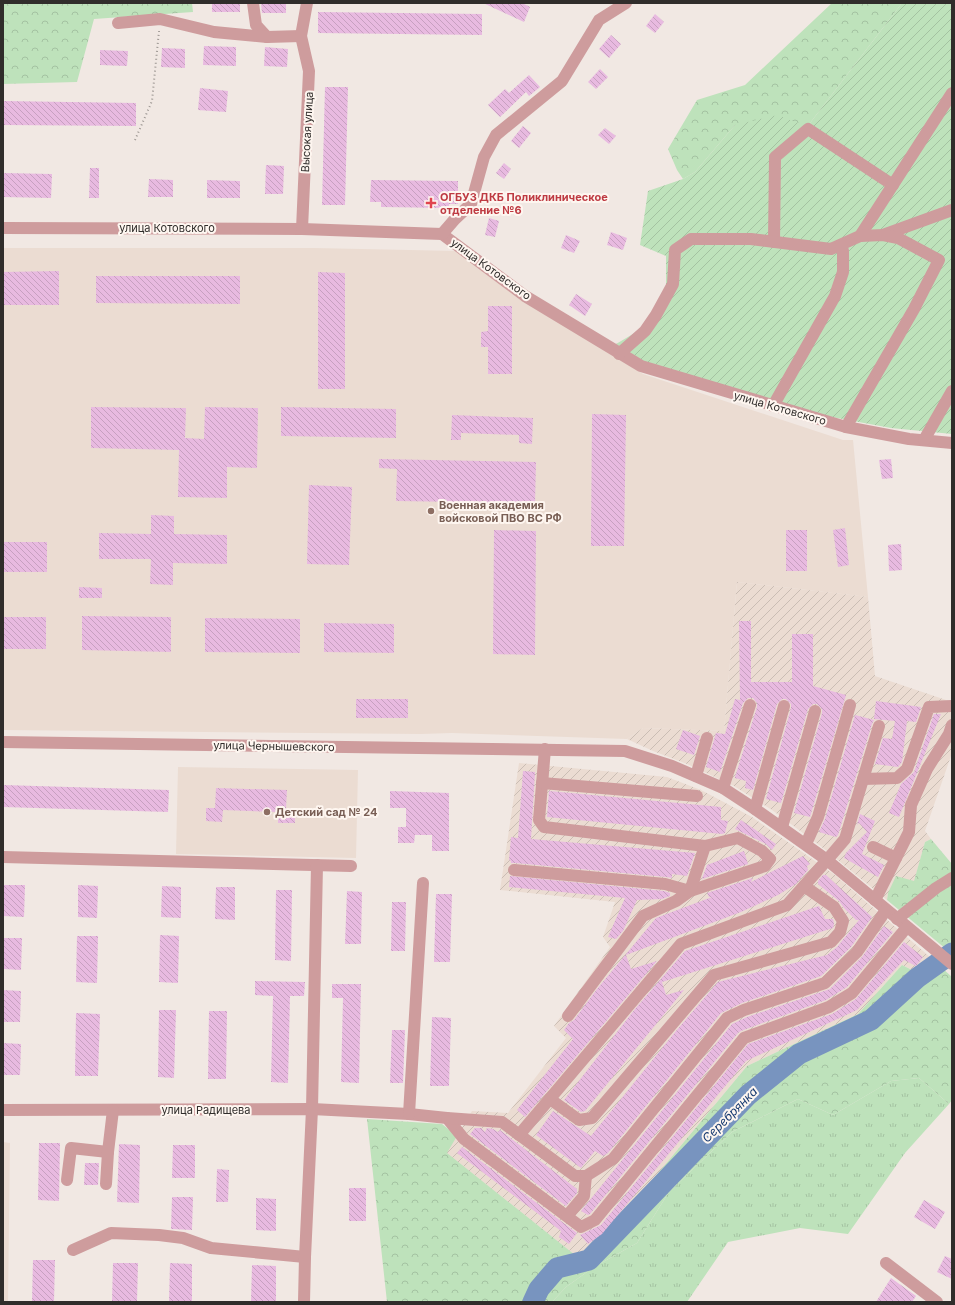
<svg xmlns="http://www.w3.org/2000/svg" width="955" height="1305" font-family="Inter,sans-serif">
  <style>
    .built { fill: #ebdcd2 }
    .industrial { fill: url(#industrial-furrows) }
    .grass { fill: url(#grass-tufts) }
    .forest { fill: url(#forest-crowns) }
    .garden { fill: url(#garden-furrows) }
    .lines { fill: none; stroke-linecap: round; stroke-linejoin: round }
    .river { stroke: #7894bf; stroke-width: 21 }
    .building { fill: url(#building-back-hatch) }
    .path { stroke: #9b9591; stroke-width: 2; stroke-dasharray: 1 3; stroke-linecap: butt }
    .minor { stroke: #ce9c9d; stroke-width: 12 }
    .health-dot { fill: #e0444e; stroke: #fef6f0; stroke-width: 1.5 }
    .education-dot { fill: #8d6e63; stroke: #fef6f0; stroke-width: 1.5 }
    .labels { text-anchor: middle; stroke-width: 4; stroke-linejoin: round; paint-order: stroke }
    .street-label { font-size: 11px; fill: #302d2b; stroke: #fef6f0 }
    .health-label { font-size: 11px; font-weight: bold; fill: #be3a42; stroke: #fef6f0; text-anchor: start }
    .education-label { font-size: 11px; font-weight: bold; fill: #785e54; stroke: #fef6f0; text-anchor: start }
    .water-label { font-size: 12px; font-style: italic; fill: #173a71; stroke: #fef6f0 }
  </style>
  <defs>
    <pattern id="industrial-furrows" width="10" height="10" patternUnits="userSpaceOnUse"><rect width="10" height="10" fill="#ebdcd2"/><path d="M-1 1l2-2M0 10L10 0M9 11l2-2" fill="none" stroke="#cabdb4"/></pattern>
    <pattern id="grass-tufts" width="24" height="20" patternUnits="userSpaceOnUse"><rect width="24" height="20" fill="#bee2bb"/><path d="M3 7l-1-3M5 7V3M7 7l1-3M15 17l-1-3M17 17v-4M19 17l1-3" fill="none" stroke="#a4c2a1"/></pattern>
    <pattern id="forest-crowns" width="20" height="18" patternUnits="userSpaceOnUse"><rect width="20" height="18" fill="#bee2bb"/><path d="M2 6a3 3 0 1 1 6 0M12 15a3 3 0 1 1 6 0" fill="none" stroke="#a4c2a1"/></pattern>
    <pattern id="garden-furrows" width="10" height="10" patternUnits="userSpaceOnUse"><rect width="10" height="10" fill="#bee2bb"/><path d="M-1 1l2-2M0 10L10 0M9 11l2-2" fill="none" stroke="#a4c2a1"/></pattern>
    <pattern id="building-back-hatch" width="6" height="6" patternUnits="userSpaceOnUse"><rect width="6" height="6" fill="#e8bae0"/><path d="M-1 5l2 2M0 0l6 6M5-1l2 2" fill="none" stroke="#c7a0c0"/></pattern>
  </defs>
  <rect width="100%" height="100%" fill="#f1e8e3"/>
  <g class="built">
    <polygon points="3,248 314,248 457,251 511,291 643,374 843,440 853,440 868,597 737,582 724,731 643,728 627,739 452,733 421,734 3,730"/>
    <polygon points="178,767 358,770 356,858 176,854"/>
    <polygon points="3,1142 10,1143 8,1302 3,1302"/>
  </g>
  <g class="industrial">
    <polygon points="737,582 868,597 875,676 952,702 952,753 925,831 931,839 925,842 914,882 888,893 887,900 823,848 772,810 734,786 687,764 653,751 627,739 643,728 724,731"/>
    <polygon points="519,763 667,777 701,790 752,817 835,875 930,957 916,972 902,965 858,1014 747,1066 600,1243 575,1255 446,1153 472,1111 508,1113 566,1038 554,1026 610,947 603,937 615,902 500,890"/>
  </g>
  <polygon class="grass" points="919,1078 949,1104 905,1153 848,1234 800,1228 728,1242 687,1302 552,1302 566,1287 594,1267 637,1243 669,1192 732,1132 798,1099 833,1115 891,1081"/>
  <g class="forest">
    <polygon points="3,3 192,3 193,12 94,19 77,82 3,84"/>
    <polygon points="832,3 902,3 807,127 735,125 695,172 683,179 677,170 668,149 697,100 745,85"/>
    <polygon points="931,839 952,864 952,954 887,900 888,893 896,876 914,881 925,842"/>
    <polygon points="930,957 952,977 952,1100 949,1104 919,1078 891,1081 833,1115 798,1099 732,1132 669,1192 637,1243 594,1267 566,1287 552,1302 387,1302 367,1119 442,1124 457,1136 447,1153 575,1255 600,1243 747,1066 858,1014 902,965 916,972"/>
  </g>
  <polygon class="garden" points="902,3 952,3 952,434 891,428 821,415 642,362 616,344 638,331 650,316 666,287 666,256 640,245 648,191 683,179 695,172 735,125 778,115 807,127"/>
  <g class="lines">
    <polyline class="river" points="533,1302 539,1289 557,1268 589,1260 748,1095 799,1054 871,1020 917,978 952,953"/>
  </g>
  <g class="building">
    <rect x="212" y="3" width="28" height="9"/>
    <polygon points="261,3 286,3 286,13 262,13"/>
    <polygon points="483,3 522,3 530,7 524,22"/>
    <polygon points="318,12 482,14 482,35 318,33"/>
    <polygon points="655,14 664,22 655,33 646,26"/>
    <polygon points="611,35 621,44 609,58 599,49"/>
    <polygon points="204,46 236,47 236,66 203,65"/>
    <polygon points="265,47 288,49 287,67 264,66"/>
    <polygon points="162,48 185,49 185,68 161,67"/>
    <polygon points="100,50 128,51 127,66 100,65"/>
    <polygon points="600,69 608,77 596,89 588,82"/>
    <polygon points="529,75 540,87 529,96 526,92 500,117 488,105 505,89 509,93"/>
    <polygon points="325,87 348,87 345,205 322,205"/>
    <polygon points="200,88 228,91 226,112 198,110"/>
    <polygon points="3,101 136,103 136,126 3,125"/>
    <polygon points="523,126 531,133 519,148 511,141"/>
    <polygon points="605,128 616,136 609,144 598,135"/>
    <polygon points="504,163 511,169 504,179 496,173"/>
    <polygon points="266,165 284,166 283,194 265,194"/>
    <polygon points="90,168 99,168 99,198 89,198"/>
    <polygon points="3,173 52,174 51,198 3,197"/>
    <polygon points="149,179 173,180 173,197 148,197"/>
    <polygon points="207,180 240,181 240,198 207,198"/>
    <polygon points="371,180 458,181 458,204 449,204 449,208 381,207 381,202 370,202"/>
    <polygon points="489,218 499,221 495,237 485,235"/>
    <polygon points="611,232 627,238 623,250 607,245"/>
    <polygon points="566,235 580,241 574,253 561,248"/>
    <polygon points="59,271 59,305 3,305 3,272"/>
    <polygon points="318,272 345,273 345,389 318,389"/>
    <polygon points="96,276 240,276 240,304 96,303"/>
    <polygon points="576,294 592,304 585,316 569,305"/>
    <polygon points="488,306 512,306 512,374 488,374 488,347 481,347 481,332 488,331"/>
    <polygon points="91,407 186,408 185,438 204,439 205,407 258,408 257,468 227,467 227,498 178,497 179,450 91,448"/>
    <polygon points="281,407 396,409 396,438 281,436"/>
    <polygon points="592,414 626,415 624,546 591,546"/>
    <polygon points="452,415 533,418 532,444 519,443 519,435 461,433 461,440 451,440"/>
    <polygon points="379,459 536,462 535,503 396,501 397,469 379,468"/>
    <polygon points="891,459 893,478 882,479 879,460"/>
    <polygon points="309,485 352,487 349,565 307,564"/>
    <polygon points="151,515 174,516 174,534 227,535 227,564 173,563 173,585 150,584 151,559 99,559 99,533 151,534"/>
    <polygon points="845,528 849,565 838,567 833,530"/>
    <polygon points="494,530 536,531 535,655 493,654"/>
    <rect x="786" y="530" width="21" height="41"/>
    <rect x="3" y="542" width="44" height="30"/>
    <polygon points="901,544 902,570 889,571 888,545"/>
    <polygon points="79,587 102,588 102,598 79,598"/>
    <polygon points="82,616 171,617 171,652 82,650"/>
    <rect x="3" y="617" width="43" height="32"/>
    <polygon points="205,618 300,619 300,653 205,652"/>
    <polygon points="739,621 751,621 751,682 792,682 792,634 813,634 813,686 846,695 810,817 794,813 822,713 822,709 817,704 813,704 808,709 781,803 766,799 791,708 791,704 786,699 782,699 777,704 753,790 745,788 746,781 735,778 735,777 757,707 757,703 753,698 748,698 743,703 720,772 706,767 716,733 725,734 735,699 740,700"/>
    <polygon points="324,623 394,624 394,653 324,652"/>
    <rect x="356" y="699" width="52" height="19"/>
    <polygon points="876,701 921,707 916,722 907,721 902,762 898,767 875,764 883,738 892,739 895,721 874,719"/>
    <polygon points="934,714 941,714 899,817 889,813 901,784 914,772"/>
    <polygon points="855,715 874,720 872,724 838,835 836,837 819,832 825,819"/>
    <polygon points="683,730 700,736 694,755 676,749"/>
    <polygon points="523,771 535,772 531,839 695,853 687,876 672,874 672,878 666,877 515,863 511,863 511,861 509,860 511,837 518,838"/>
    <polygon points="3,785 169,790 168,812 3,807"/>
    <polygon points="216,788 287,790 286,808 295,808 295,823 278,823 278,812 223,810 222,822 206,821 206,808 215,808"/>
    <polygon points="390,791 449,793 449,851 432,851 432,835 415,835 414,843 398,843 398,827 406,827 406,808 390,808"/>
    <polygon points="549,791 721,807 721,820 728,821 725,833 722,834 547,817"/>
    <polygon points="860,814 875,821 862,854 884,865 878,877 844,858 846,853 867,832 859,823 857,825"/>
    <polygon points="741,820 776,844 772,850 766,844 735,829"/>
    <polygon points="744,851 748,864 702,879 707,865"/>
    <polygon points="803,856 810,864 807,866 808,870 796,884 778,895 741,912 626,955 631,969 657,961 525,1117 517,1110 573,1039 564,1030 569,1023 574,1020 597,989 656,918 712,897 709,897 707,893 753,878 751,882"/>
    <polygon points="823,875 826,875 872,917 851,947 821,976 742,1003 721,1013 608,1153 603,1156 595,1151 581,1168 536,1135 553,1111 591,1136 676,1031 718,982 827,955 837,947 859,920 856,920 844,908 839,901 818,884 818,881"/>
    <polygon points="510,876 664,891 670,893 670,896 662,899 637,900 623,931 616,939 608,937 625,898 509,887"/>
    <polygon points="4,885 25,885 24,917 3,916"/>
    <polygon points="78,885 98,886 97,918 78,917"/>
    <polygon points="162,886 181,887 181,918 161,917"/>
    <polygon points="216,887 235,887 235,920 215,919"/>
    <polygon points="276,890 292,890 291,961 275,960"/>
    <polygon points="347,891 362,892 361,944 345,944"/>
    <polygon points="436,894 452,894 450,962 434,962"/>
    <polygon points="392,902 406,902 405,951 391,951"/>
    <polygon points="819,906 825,919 833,919 834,924 833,928 662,982 666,995 684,990 585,1111 581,1112 564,1100 635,1009 685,951"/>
    <polygon points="884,926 893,932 847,987 826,1000 741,1031 738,1033 590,1214 588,1215 581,1211 732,1024 747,1017 830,989 862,957"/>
    <polygon points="160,935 179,936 178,983 159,982"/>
    <polygon points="77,936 98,936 97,983 76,982"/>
    <polygon points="3,938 22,938 21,970 3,969"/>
    <polygon points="904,942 923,957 916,966 904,960 857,1010 746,1061 602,1234 588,1244 580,1235 601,1225 748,1044 832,1014 856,999"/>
    <polygon points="255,981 305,982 304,996 290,996 288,1083 271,1082 273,996 255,995"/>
    <polygon points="332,984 361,984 359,1083 341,1082 343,998 332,998"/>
    <polygon points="3,990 21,991 20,1022 3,1022"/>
    <polygon points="159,1010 176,1010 174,1078 158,1077"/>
    <polygon points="209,1011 227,1011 226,1079 208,1079"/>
    <polygon points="76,1013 100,1014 98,1076 75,1076"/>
    <polygon points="432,1017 451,1018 449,1086 430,1086"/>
    <polygon points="392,1030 405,1030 403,1083 390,1083"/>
    <polygon points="3,1043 21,1044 20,1075 3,1075"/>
    <polygon points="475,1128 481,1128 485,1132 487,1128 493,1129 498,1132 500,1130 577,1189 577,1193 566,1206 470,1134"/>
    <polygon points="39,1143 60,1143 59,1201 38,1200"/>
    <polygon points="119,1144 140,1145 139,1203 117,1202"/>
    <polygon points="173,1145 195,1145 195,1178 172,1178"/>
    <polygon points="462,1147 577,1233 569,1244 559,1237 561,1231 457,1153"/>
    <polygon points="85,1163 99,1163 98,1185 84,1185"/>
    <polygon points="217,1169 229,1170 228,1202 216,1202"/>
    <rect x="349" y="1188" width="17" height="33"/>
    <polygon points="172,1197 193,1197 192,1230 171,1229"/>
    <polygon points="256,1198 276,1199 276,1231 256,1230"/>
    <polygon points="924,1200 945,1212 935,1229 914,1217"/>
    <polygon points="945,1256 952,1259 952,1279 937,1272"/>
    <polygon points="33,1260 55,1260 54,1302 32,1302"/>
    <polygon points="113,1263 138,1263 137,1302 112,1302"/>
    <polygon points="170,1263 192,1264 192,1302 169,1302"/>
    <polygon points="252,1265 276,1266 276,1302 251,1302"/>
    <polygon points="891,1278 916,1296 912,1302 876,1302"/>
  </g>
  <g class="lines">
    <polyline class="path" points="135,140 152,101 159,31"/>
    <g class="minor">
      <polyline points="253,3 256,25 267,37"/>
      <polyline points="118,23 160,19 214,32 267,37 301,36"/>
      <polyline points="3,228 302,229 442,234 525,296 641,366 846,427 909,439 952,443"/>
      <polyline points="302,229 309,71 301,36 307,3"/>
      <polyline points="442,234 455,219 471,204 484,157 496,135 562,81 599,20 626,3"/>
      <polyline points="883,235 952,210"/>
      <polyline points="774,242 775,157 808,129 893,185"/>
      <polyline points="619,354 645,331 656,315 673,284 675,250 691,239 751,239 831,249 860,236 952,93"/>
      <polyline points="773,406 835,296 843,272 843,251 841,245"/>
      <polyline points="846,427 914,309 939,260 898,238 883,235 860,236"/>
      <polyline points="924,440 952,391"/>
      <polyline points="3,742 625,751 672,766 723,788 755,809 827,860 952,964"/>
      <polyline points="545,749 539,820 544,827 705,846 738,838 762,851 770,859 765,866 690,891 676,901 643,916 568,1016"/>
      <polyline points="696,776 707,738"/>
      <polyline points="863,779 897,778 907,769 929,707 952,706"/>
      <polyline points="542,783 697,796"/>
      <polyline points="723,788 750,705"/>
      <polyline points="755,809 784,706"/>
      <polyline points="782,827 815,711"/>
      <polyline points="806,844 818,817 850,705"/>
      <polyline points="873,847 896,858"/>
      <polyline points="3,857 351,866"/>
      <polyline points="514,870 665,884 690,891 705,846"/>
      <polyline points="875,900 909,832 911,805 927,769 949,734 952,725"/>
      <polyline points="897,919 936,888 952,878"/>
      <polyline points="550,1099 579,1120 592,1118 714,975 831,942 840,932 843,921 834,907 804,886"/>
      <polyline points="3,1110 312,1109 409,1114 447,1118 464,1139 581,1227 595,1220 744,1038 829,1007 852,993 907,927"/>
      <polyline points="409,1114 423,883"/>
      <polyline points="447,1118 502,1122 575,1176 586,1176 613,1159 727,1018 744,1010 825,983 857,952 886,910"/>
      <polyline points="519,1135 681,944 787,905 827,860 845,839 879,726"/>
      <polyline points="67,1180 71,1148 108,1152"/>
      <polyline points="106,1184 108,1152 113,1110"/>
      <polyline points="567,1216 584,1196 586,1176"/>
      <polyline points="73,1250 111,1233 159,1235 183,1238 211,1248 305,1257"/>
      <polyline points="886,1263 937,1302"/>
      <polyline points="304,1302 305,1257 312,1109 317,865"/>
    </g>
  </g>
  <path class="health-dot" d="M429 197h4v4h4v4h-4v4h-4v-4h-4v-4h4z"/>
  <g class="education-dot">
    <circle cx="431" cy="511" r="4"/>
    <circle cx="267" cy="812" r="4"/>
  </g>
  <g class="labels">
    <g class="street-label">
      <text transform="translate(307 132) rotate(-87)" y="4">Высокая улица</text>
      <text x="167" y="232">улица Котовского</text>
      <text transform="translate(491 269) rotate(36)" y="4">улица Котовского</text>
      <text transform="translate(780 408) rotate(16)" y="4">улица Котовского</text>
      <text transform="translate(274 746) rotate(1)" y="4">улица Чернышевского</text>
      <text x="206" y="1114">улица Радищева</text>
    </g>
    <g class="health-label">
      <text x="440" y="201">ОГБУЗ ДКБ Поликлиническое<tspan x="440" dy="13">отделение №6</tspan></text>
    </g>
    <g class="education-label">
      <text x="439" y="509">Военная академия<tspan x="439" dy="13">войсковой ПВО ВС РФ</tspan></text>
      <text x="275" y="816">Детский сад № 24</text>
    </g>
    <g class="water-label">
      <text transform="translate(730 1115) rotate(-45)" y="4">Серебрянка</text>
    </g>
  </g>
  <rect width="955" height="1305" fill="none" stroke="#302d2b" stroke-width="8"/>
</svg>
